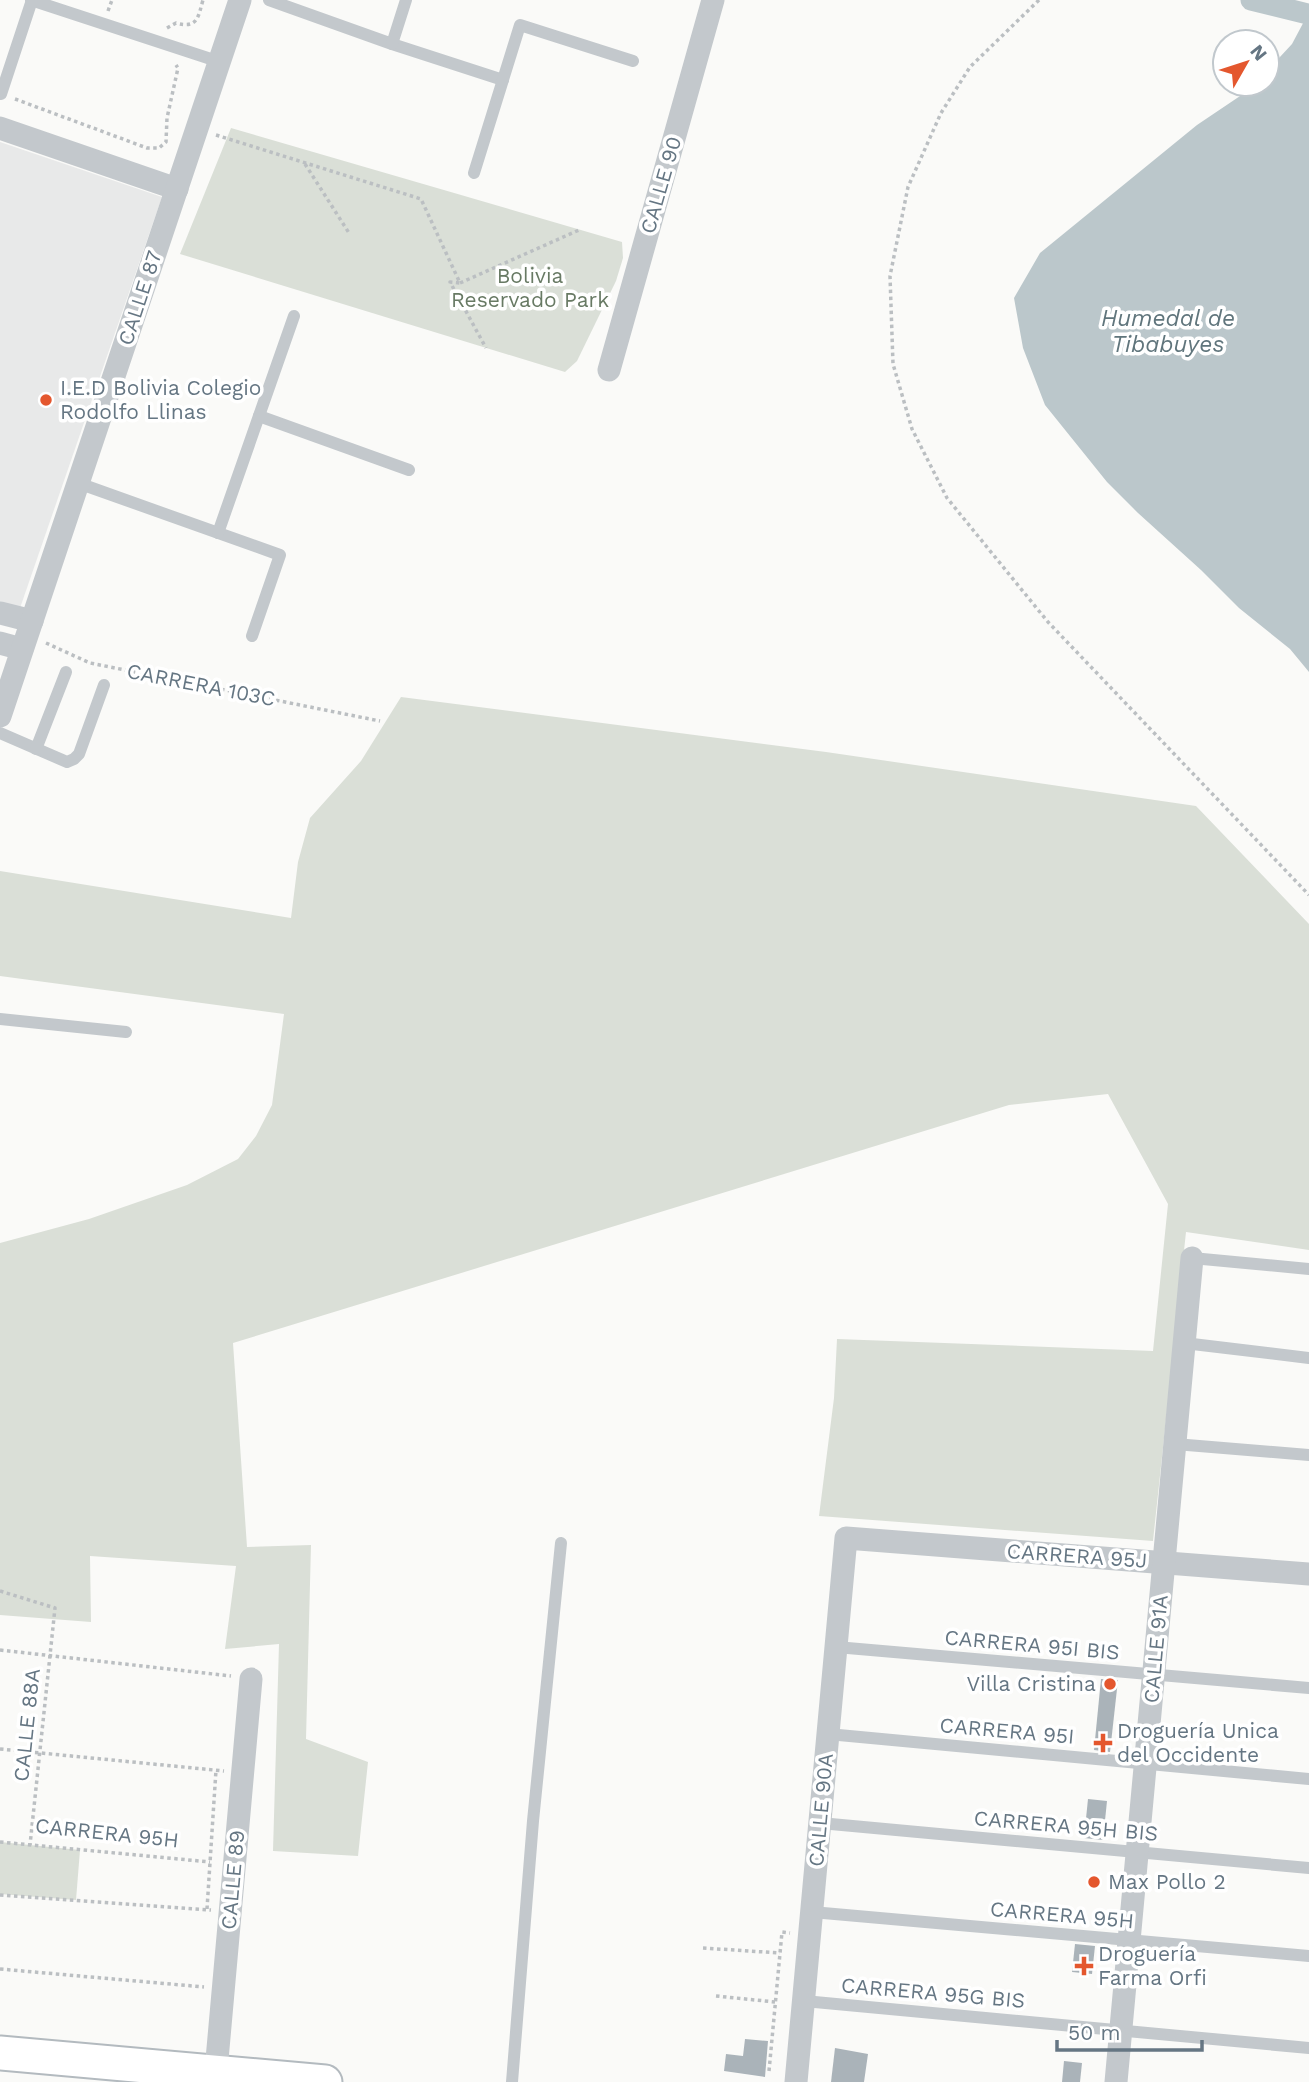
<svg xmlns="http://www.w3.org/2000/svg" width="1309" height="2082" font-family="'Work Sans',sans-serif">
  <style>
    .built { fill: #e8e9e9 }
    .green { fill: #dadfd7 }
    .water { fill: #bbc7cb }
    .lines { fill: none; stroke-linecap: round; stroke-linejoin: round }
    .canal { stroke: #bbc7cb; stroke-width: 21 }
    .building { fill: #aab3b9 }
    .secondary-casing { stroke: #b3babf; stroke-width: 37 }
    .path { stroke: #bbbfc2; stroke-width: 3.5; stroke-dasharray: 3.5 3.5; stroke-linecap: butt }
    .lane { stroke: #c3c8cc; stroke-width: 12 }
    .street { stroke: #c3c8cc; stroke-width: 23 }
    .secondary { stroke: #fff; stroke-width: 33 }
    .poi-dot { fill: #e4572e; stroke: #fff; stroke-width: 2.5 }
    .labels { text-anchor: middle; stroke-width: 7; stroke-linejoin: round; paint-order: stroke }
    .street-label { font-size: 21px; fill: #657683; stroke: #fff }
    .park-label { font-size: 21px; fill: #687a64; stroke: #fff }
    .poi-label { font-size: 21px; fill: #657683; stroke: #fff; text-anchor: start }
    .water-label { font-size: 23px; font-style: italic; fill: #60757c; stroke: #fff }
  </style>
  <rect width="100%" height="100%" fill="#fafaf8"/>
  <polygon class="built" points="0,142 162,197 19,611 0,604"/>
  <g class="green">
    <polygon points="231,128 622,242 623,258 616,281 577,361 565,372 180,254"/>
    <polygon points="401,697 826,752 1196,806 1309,924 1309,1250 1186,1232 1153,1541 819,1516 834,1398 837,1339 1153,1351 1168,1204 1108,1094 1009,1105 233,1343 247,1547 311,1545 306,1739 368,1762 358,1856 273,1851 279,1644 225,1649 236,1566 90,1556 91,1622 0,1615 0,1243 89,1219 187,1185 238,1159 256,1136 272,1105 284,1014 0,976 0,871 291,918 298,862 310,818 361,761"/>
    <polygon points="0,1842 80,1850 76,1900 0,1894"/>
  </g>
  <polygon class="water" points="1309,12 1309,672 1290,649 1239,608 1201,570 1138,513 1107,482 1045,405 1023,348 1014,298 1040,253 1197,125 1249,90 1255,84 1267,84 1267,71 1292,44"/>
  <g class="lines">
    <polyline class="canal" points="1251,0 1308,14"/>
  </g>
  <g class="building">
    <polygon points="1101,1679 1118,1680 1110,1752 1094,1750"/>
    <polygon points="1088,1799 1107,1801 1103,1840 1084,1838"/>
    <polygon points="1075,1944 1095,1946 1092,1974 1072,1972"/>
    <polygon points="745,2039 768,2041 765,2077 724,2071 726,2054 743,2056"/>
    <polygon points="835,2048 868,2054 864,2082 831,2082"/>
    <polygon points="1064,2061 1082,2063 1080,2082 1062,2082"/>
  </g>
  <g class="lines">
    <g class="secondary-casing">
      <polyline id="secondary" points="0,2053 325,2082"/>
    </g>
    <g class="path">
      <polyline points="1039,0 970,67 941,113 908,187 890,276 893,364 912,429 947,498 1048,622 1309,895"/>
      <polyline points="108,11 112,0"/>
      <path d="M167 28 176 23C198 29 198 17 203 0"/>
      <polyline points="15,99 147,148 159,148 166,142 167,118 178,68 176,65"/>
      <polyline points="216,135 421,199 460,283 450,282 486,348"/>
      <polyline points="305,164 349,233"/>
      <polyline points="460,283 579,230"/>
      <polyline points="46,643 90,663 380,721"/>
      <polyline points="0,1591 55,1608 30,1845"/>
      <polyline points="0,1650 231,1676"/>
      <polyline points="0,1749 224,1771"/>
      <polyline points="0,1842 210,1862"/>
      <polyline points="0,1895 211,1910"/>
      <polyline points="207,1909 216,1770"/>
      <polyline points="703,1948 780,1953"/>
      <polyline points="0,1969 204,1987"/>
      <polyline points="716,1996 775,2002"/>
      <polyline points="769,2071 782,1932 790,1933"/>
    </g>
    <g class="lane">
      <polyline points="31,0 220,62"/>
      <polyline points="269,0 392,44 503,80"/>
      <polyline points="392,44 406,0"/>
      <polyline points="1,94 32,0"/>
      <polyline points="474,173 520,25 633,61"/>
      <polyline points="259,416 409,470"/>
      <polyline points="78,483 280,555 252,636"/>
      <polyline points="218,533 294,316"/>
      <polyline points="0,733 67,762 74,759 79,754 104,685"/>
      <polyline points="36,749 66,672"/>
      <polyline points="0,1019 126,1032"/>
      <polyline points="1192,1258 1309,1269"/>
      <polyline points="1184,1343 1309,1358"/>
      <polyline points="1175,1444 1309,1455"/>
      <polyline points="836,1647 1309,1688"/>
      <polyline points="828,1734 1309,1779"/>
      <polyline points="820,1823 1309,1868"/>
      <polyline points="812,1912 1309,1956"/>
      <polyline points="804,2001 1309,2048"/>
      <polyline points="512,2082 533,1821 561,1543"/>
    </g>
    <g class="street">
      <polyline points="0,128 177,189"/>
      <polyline points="609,370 713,0"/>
      <polyline points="0,613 32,621"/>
      <polyline points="0,643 22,649"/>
      <polyline points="0,716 240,0"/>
      <polyline points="215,2082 251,1679"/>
      <polyline points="796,2082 846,1538 1309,1574"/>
      <polyline points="1116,2082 1192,1258"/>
    </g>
    <use href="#secondary" class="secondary"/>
  </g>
  <g class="poi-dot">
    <circle cx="46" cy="400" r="7"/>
    <circle cx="1110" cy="1684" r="7"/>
    <path d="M1099.5 1732.5h7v7h7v7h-7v7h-7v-7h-7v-7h7z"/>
    <circle cx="1094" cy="1882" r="7"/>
    <path d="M1080.5 1955.5h7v7h7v7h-7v7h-7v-7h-7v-7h7z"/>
  </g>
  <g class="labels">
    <g class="street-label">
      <text transform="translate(661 185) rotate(-74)" y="7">CALLE 90</text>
      <text transform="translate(140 298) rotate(-72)" y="7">CALLE 87</text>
      <text transform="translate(201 685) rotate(11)" y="7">CARRERA 103C</text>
      <text transform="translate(1077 1556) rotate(4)" y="7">CARRERA 95J</text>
      <text transform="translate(1032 1645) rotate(5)" y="7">CARRERA 95I BIS</text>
      <text transform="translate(1156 1649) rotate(-85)" y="7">CALLE 91A</text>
      <text transform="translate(27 1725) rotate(-84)" y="7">CALLE 88A</text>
      <text transform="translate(1007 1731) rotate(5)" y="7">CARRERA 95I</text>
      <text transform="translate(821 1810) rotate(-85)" y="7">CALLE 90A</text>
      <text transform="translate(1066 1826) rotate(5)" y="7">CARRERA 95H BIS</text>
      <text transform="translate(107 1833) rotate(6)" y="7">CARRERA 95H</text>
      <text transform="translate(233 1880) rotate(-85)" y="7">CALLE 89</text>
      <text transform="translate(1062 1915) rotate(5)" y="7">CARRERA 95H</text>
      <text transform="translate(933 1993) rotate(5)" y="7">CARRERA 95G BIS</text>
    </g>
    <g class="park-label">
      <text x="530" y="283">Bolivia<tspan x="530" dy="24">Reservado Park</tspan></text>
    </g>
    <g class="poi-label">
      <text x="60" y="395">I.E.D Bolivia Colegio<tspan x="60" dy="24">Rodolfo Llinas</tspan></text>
      <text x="1096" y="1691" text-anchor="end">Villa Cristina</text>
      <text x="1117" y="1738">Droguería Unica<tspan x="1117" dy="24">del Occidente</tspan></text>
      <text x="1108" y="1889">Max Pollo 2</text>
      <text x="1098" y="1961">Droguería<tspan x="1098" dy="24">Farma Orfi</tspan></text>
    </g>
    <g class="water-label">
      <text x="1168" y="326">Humedal de<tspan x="1168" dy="26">Tibabuyes</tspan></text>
    </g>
  </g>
  <g transform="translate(1246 63) rotate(51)"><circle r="33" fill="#ffffff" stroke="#c1c8cd" stroke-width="2"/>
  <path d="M0-5L12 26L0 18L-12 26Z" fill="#e4572e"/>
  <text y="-10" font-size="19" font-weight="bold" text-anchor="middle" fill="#657683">N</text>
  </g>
  <path d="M1057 2040v10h145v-10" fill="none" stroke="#657683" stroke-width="3.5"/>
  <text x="1068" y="2040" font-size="21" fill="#657683" stroke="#ffffff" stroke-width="5" paint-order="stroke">50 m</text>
</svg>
